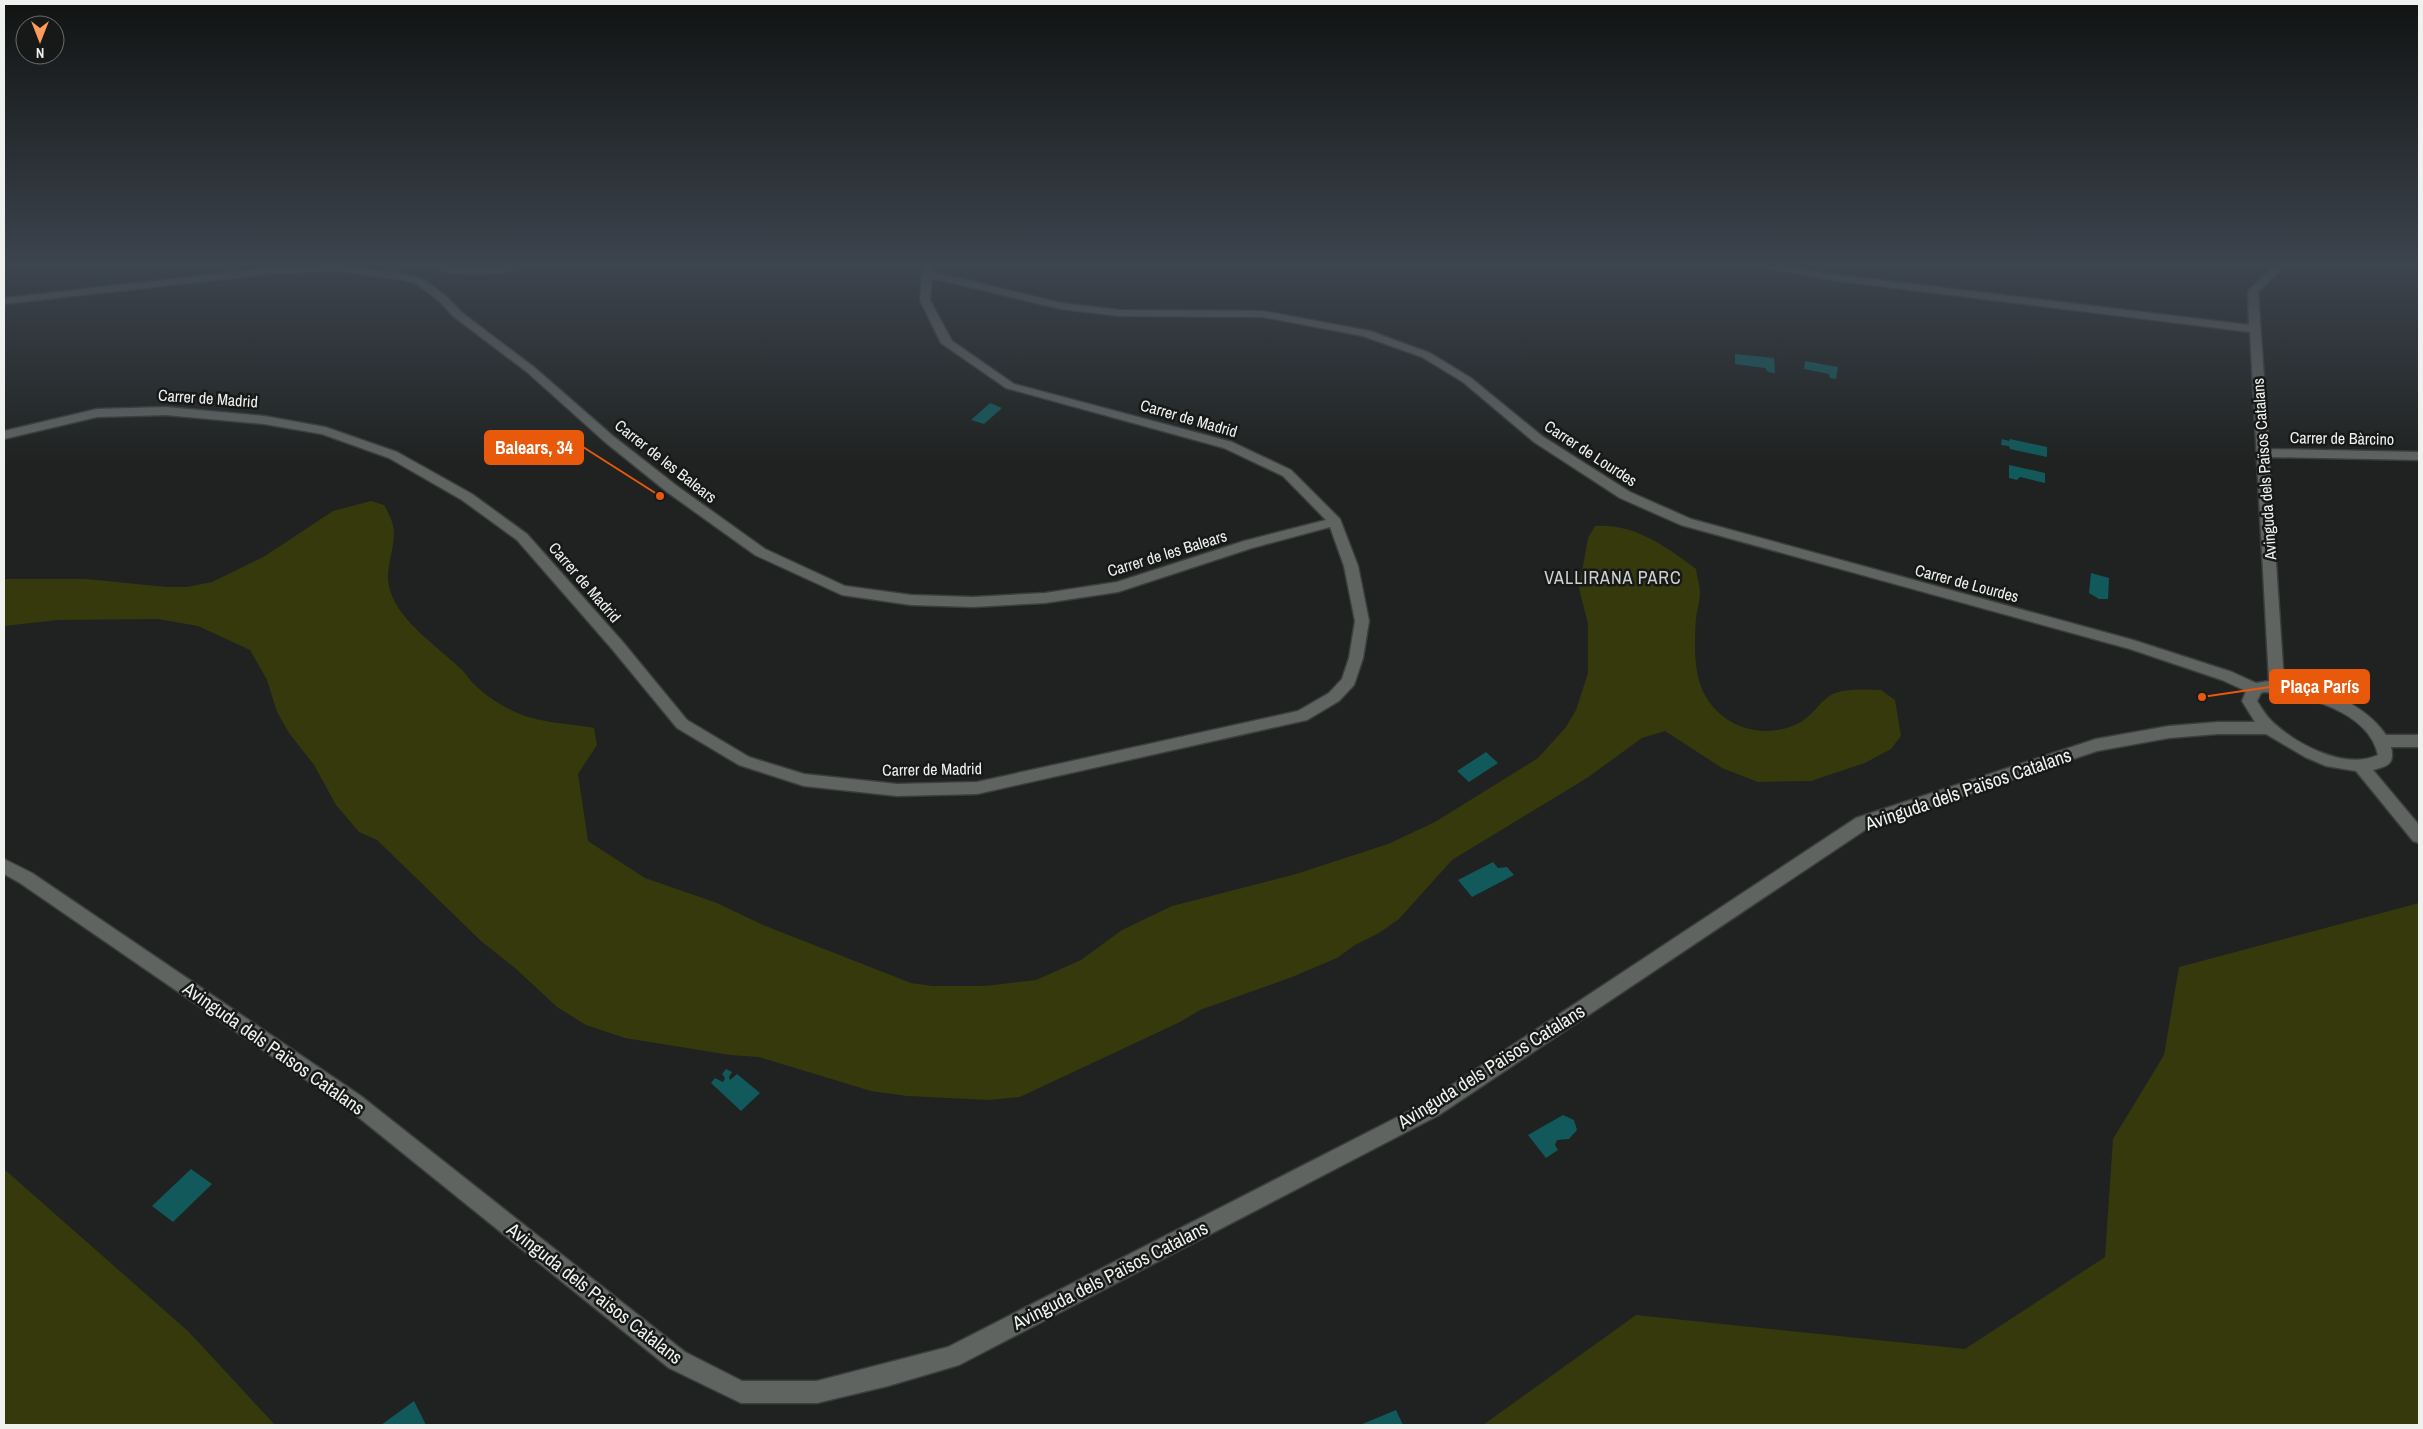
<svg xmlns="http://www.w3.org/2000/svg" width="2423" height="1429" font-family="'Archivo Narrow',sans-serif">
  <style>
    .green { fill: #35390c }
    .water { fill: #11595b }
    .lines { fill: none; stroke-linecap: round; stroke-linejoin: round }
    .minor-casing { stroke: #3c3e3c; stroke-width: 3 }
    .minor { fill: #5f6461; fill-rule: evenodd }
    .labels { text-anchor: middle; stroke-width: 5; stroke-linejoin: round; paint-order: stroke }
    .street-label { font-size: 16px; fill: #eff1ef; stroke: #161917 }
    .neighbourhood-label { font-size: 18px; letter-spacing: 1px; fill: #cdd2cf; stroke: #161917 }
    .near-street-label { font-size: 19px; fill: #eff1ef; stroke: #161917 }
    .leader { fill: none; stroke: #e8590c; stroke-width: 2 }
    .callout-dot { fill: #e8590c; stroke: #161917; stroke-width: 2 }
    .callout { fill: #e8590c; stroke: #e8590c; stroke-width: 2 }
    .callout-label { font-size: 18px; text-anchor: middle; font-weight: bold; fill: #fff }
  </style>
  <rect width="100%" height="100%" fill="#1f2220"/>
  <g class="green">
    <path d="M1129 264H1190C1169 271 1149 273 1129 264Z"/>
    <path d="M371 501 384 505C389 514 394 523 394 533 394 552 384 571 390 590 399 622 440 648 463 671 467 675 470 681 475 685 486 696 499 704 513 711 537 723 567 723 594 728L597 745 578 774 588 841 645 878 717 903 763 925 911 983 932 986H985L1036 980 1081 960 1122 930 1172 906 1296 874 1388 844 1435 822 1538 758 1566 727 1576 710 1588 673V624L1579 588 1588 538 1595 526C1634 523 1667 547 1696 569 1697 577 1700 585 1700 592 1700 601 1697 610 1696 618 1695 634 1694 655 1697 671 1704 719 1754 744 1797 724 1813 717 1820 699 1835 693 1849 688 1867 690 1881 690L1895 700 1901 736 1891 749 1865 763 1811 781 1758 782 1722 768 1665 731 1642 738 1587 778 1452 860 1399 919 1379 933 1355 945 1337 958 1292 977 1200 1010 1180 1022 1020 1097 989 1100 907 1096 871 1091 759 1057 730 1055 625 1038 586 1025 557 1007 515 968 481 941 377 840 359 832 336 805 314 765 289 733 277 712 267 680 250 650 198 626 158 619 58 620 4 626V579H86L167 587H187L212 582 265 556 333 511Z"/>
    <polygon points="2419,903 2419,1425 1483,1425 1636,1315 1965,1349 2105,1257 2113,1139 2164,1055 2179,967"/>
    <polygon points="4,1169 189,1332 275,1425 4,1425"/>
  </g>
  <g class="water">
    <polygon points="1735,354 1774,358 1775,373 1768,372 1765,368 1735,364"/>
    <polygon points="1805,361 1838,367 1836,379 1830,378 1829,374 1804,369"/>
    <polygon points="990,403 1002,408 984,424 971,420"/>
    <polygon points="2002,439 2009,441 2010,439 2047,447 2047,457 2010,449 2009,446 2001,445"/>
    <polygon points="2009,465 2045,473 2045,483 2020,477 2017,480 2009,478"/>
    <polygon points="2091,573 2109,578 2108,599 2099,599 2089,593"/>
    <polygon points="1486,752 1498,763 1469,782 1457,771"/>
    <polygon points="1493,862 1498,868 1507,867 1514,875 1472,897 1458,880"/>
    <polygon points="726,1069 732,1072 729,1077 730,1080 737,1074 760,1093 741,1111 711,1083 715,1078 723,1082 725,1078 722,1074"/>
    <polygon points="1563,1115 1574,1120 1577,1130 1569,1139 1557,1140 1555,1145 1558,1150 1546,1158 1528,1135"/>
    <polygon points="191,1169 212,1184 173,1222 152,1206"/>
    <polygon points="414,1401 426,1425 381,1425"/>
    <polygon points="1396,1410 1403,1425 1360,1425"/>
  </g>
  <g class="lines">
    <g class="minor-casing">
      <g id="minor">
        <path d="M428 264 466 269 528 264C512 277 444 279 428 264Z"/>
        <path d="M923 264H933V272L1061 303 1119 310 1263 311 1370 331 1430 353 1471 378 1542 436 1630 492 1691 519 2133 640 2232 672 2256 683 2269 681 2250 332 1830 280 1757 267 1752 264H1777L1830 274 2249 325 2248 291 2275 264H2287L2258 292 2269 449 2419 452V460L2269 457 2284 682C2322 689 2363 702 2386 735H2419V747H2391C2395 764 2388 766 2373 770L2419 825V843L2413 841 2356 771 2326 766 2305 757 2266 734H2218L2169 738 2097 751 1868 828 1439 1115 959 1365 888 1386 817 1403H741L669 1368 347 1108 20 883 4 874V859L32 873 361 1096 685 1352 742 1381H817L948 1347 1425 1103 1856 818 2096 739 2169 726 2218 722H2255L2242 701 2246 691 2222 680 2130 649 1681 525 1620 498 1534 442 1463 382 1422 357 1363 336 1263 317 1119 316 1061 309 932 278 930 300 952 341 1014 384 1232 442 1291 470 1340 519 1358 566 1369 621 1363 658 1354 685 1339 701 1307 720 977 794 897 796 804 786 739 765 677 728 612 649 517 540 462 500 389 458 322 434 264 424 166 415 97 417 4 439V431L97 409 166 407 264 416 325 427 397 452 472 494 527 534 622 641 687 720 749 757 804 774 897 784 977 782 1298 711 1329 693 1342 679 1349 658 1355 621 1344 566 1330 527 1252 548 1118 592 1045 603 973 607 911 605 842 595 755 555 667 492 605 442 527 372 453 316 439 301 417 284 403 280 337 271 269 274 4 304V298L269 268 337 265 404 274 425 280 447 297 461 312 535 368 613 436 677 486 765 549 845 586 911 595 973 597 1045 593 1117 582 1244 541 1326 520 1283 476 1224 448 1006 388 941 343 920 300ZM2264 692C2303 694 2369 711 2378 755 2346 770 2300 746 2276 725 2268 719 2262 709 2257 701L2261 693Z"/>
      </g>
    </g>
    <use href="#minor" class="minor"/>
  </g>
  <linearGradient id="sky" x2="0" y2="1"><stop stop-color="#111312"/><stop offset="0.57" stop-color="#3c444e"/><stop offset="1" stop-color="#3c444e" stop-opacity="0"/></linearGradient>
  <rect width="2423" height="464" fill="url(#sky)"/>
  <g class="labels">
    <g class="street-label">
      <text transform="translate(208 398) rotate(4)" y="6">Carrer de Madrid</text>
      <text transform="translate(1189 418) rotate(16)" y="6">Carrer de Madrid</text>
      <text transform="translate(2342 438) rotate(1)" y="6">Carrer de Bàrcino</text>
      <text transform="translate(1591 453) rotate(33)" y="6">Carrer de Lourdes</text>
      <text transform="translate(666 461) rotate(38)" y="6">Carrer de les Balears</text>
      <text transform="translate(2264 469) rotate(-94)" y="6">Avinguda dels Països Catalans</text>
      <text transform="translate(1167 553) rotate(-17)" y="6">Carrer de les Balears</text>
      <text transform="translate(585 582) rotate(49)" y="6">Carrer de Madrid</text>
      <text transform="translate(1967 583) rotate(15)" y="6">Carrer de Lourdes</text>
      <text transform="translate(932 769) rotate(-1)" y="6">Carrer de Madrid</text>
    </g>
    <g class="neighbourhood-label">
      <text x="1613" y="584">VALLIRANA PARC</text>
    </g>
    <g class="near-street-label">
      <text transform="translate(1968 789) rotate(-19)" y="7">Avinguda dels Països Catalans</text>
      <text transform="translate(274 1048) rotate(35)" y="7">Avinguda dels Països Catalans</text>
      <text transform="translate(1491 1066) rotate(-32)" y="7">Avinguda dels Països Catalans</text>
      <text transform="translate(1110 1275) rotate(-27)" y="7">Avinguda dels Països Catalans</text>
      <text transform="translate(595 1293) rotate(38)" y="7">Avinguda dels Països Catalans</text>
    </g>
  </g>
  <path class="leader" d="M660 496L583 447M2202 697L2270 687"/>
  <g class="callout-dot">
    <circle cx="660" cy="496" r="5"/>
    <circle cx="2202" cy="697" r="5"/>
  </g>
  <g class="callout">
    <rect x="485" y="431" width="98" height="33" rx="5"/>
    <rect x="2270" y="670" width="99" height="33" rx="5"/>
  </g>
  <g class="callout-label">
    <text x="534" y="454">Balears, 34</text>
    <text x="2320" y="693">Plaça París</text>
  </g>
  <rect width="2423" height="1429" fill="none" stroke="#eff1ef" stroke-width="10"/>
  <g transform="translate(40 40) rotate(180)"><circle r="24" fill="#161917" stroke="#6d6f6d"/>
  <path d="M0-4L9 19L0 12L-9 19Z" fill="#ff9b5a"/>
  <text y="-8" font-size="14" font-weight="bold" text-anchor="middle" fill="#eff1ef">N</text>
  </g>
</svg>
